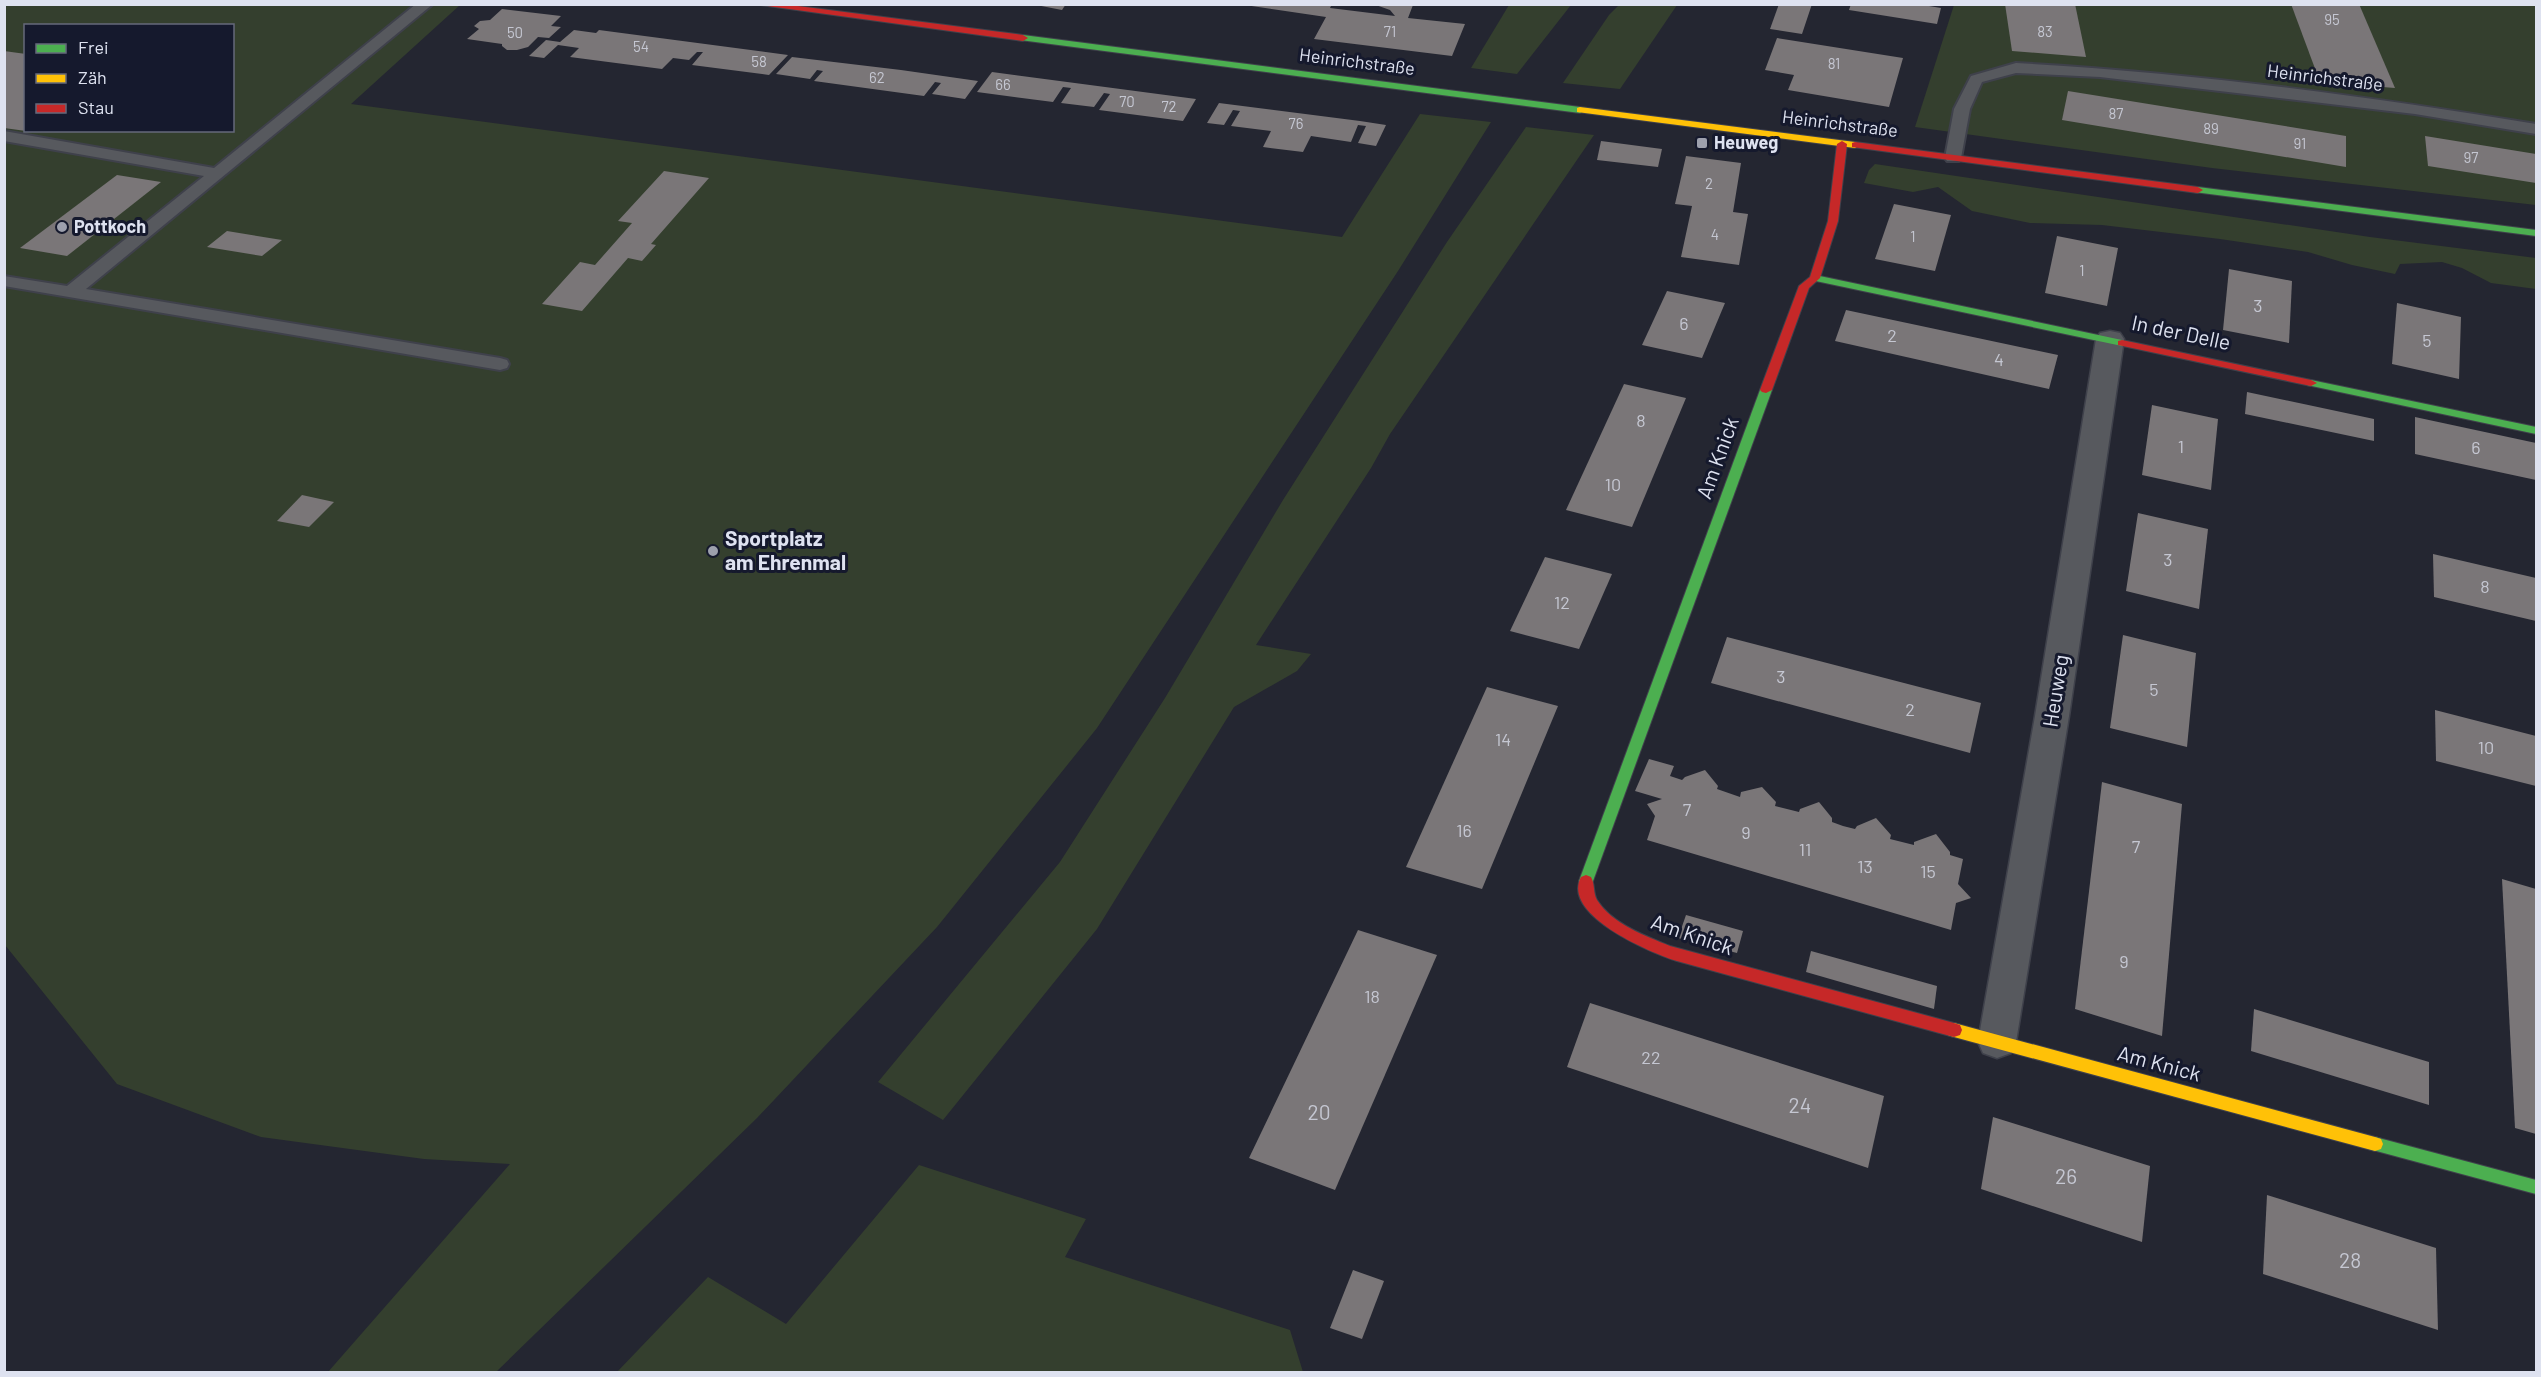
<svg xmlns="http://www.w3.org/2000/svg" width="2541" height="1377" font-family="Barlow,sans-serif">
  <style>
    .green { fill: #343f2e; fill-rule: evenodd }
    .building { fill: #7a7678 }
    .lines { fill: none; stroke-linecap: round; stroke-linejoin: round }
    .lane-casing { stroke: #3f414b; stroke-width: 4 }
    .street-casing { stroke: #3f414b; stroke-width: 3 }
    .fast-casing { stroke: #3f414b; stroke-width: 2 }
    .slow-casing { stroke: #3f414b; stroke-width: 2 }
    .jam-casing { stroke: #3f414b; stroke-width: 2 }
    .lane { fill: #57595e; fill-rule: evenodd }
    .street { fill: #57595e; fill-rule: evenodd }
    .fast { fill: #4caf50; fill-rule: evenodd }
    .slow { fill: #ffc107; fill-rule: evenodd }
    .jam { fill: #c62828; fill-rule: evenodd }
    .poi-dot { fill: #9da0ad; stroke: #15192d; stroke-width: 2 }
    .labels { text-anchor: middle; stroke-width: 6; stroke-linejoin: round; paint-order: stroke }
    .far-number-label { font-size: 15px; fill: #c5c7d2 }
    .far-street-label { font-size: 18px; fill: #dee2f0; stroke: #15192d }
    .far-poi-label { font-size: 18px; font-weight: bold; fill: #dee2f0; stroke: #15192d; text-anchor: start }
    .number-label { font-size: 18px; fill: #c5c7d2 }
    .street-label { font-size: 21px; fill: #dee2f0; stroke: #15192d }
    .poi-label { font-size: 21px; font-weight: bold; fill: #dee2f0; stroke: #15192d; text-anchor: start }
    .near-number-label { font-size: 21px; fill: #c5c7d2 }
  </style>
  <rect width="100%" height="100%" fill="#242631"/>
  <g class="green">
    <path d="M5 5H460L351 104 1342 237 1420 114 1491 122 1398 271 1097 728 937 927 757 1118 496 1372H328L510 1164 424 1159 261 1137 117 1084 5 945ZM26 26H232V130H26Z"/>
    <polygon points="1509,5 1571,5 1517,74 1471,68"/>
    <polygon points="1619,5 1677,5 1620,89 1563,83 1609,15"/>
    <polygon points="1954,5 2536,5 2536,205 2212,168 1915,127"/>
    <polygon points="1526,127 1594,135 1390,434 1371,468 1256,645 1311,654 1297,671 1234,707 1097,929 943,1120 878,1082 1060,862 1165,698 1283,500 1447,242"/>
    <polygon points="1875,164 2370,237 2536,258 2536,289 2491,283 2462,268 2442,262 2400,264 2395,274 2352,265 2308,252 2220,239 2102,225 2030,223 1972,211 1938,187 1913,192 1864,183 1869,170"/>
    <polygon points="919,1165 1086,1219 1065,1257 1290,1330 1303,1372 617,1372 708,1277 786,1324"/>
  </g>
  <g class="building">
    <polygon points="1031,4 1066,4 1062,10"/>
    <polygon points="1238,4 1332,4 1330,8 1395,16 1390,10 1373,4 1406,4 1413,5 1408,18 1465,24 1452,56 1314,39 1326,17"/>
    <polygon points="1779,4 1812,4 1802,34 1770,29"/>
    <polygon points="1851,4 1917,4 1941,8 1937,24 1849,10"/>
    <polygon points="2005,4 2075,4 2086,57 2012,51"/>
    <polygon points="2291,4 2359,4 2395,88 2320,82"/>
    <polygon points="502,9 561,16 551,26 561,27 549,38 538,37 528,47 517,50 507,50 502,46 502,44 467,39 479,29 474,26 480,21 490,20"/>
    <polygon points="574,30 596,33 599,30 788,55 769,75 692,65 703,52 697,52 689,60 673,58 662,69 570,57 579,48 558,45 544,58 529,56 546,40 560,42"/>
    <polygon points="1777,38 1903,58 1889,107 1788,90 1794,75 1765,70"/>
    <polygon points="4,51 26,54 26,131 4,128"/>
    <polygon points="792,57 901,70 978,81 965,99 932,94 941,83 935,82 924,96 814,81 823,71 817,70 810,79 776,74"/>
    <polygon points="992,72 1090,85 1196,99 1183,121 1099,110 1110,94 1104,93 1094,107 1061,103 1071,88 1063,87 1053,102 977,92"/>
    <polygon points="2068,91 2346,136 2346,167 2062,120"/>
    <polygon points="1219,103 1360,121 1386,125 1376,146 1358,143 1366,126 1358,125 1351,142 1311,136 1303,152 1263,147 1271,131 1231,126 1240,111 1233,110 1224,125 1207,123"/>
    <polygon points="2425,136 2536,154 2536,183 2428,166"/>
    <polygon points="1601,141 1662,149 1658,167 1597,160"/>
    <polygon points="1686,156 1741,163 1733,212 1748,214 1739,265 1681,257 1692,206 1675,204"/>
    <polygon points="664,171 709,178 651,244 656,245 642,261 628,258 582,311 542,304 580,262 595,265 632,223 618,221"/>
    <polygon points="117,175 161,182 67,256 20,248"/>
    <polygon points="1894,204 1951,215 1935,271 1875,259"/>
    <polygon points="227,231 282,240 262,256 207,247"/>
    <polygon points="2057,236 2118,248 2107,306 2045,293"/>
    <polygon points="2229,269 2292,281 2289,343 2223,330"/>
    <polygon points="1667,291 1725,303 1702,358 1642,345"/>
    <polygon points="2397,303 2461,317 2459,379 2392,364"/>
    <polygon points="1846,310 2058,355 2049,389 1835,341"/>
    <polygon points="1624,384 1686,398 1632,527 1566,510"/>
    <polygon points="2247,392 2374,419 2374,441 2245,414"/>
    <polygon points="2152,405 2218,419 2211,490 2142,475"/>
    <polygon points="2415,417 2536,443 2536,480 2415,454"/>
    <polygon points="302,495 334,502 309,527 277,521"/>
    <polygon points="2138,513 2208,529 2199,609 2126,591"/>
    <polygon points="2433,554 2536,578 2536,621 2434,597"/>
    <polygon points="1545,557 1612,574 1579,649 1510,631"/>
    <polygon points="2123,635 2196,653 2187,747 2110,728"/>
    <polygon points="1727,637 1981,703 1970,753 1711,683"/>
    <polygon points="1487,687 1558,706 1482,889 1406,867"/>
    <polygon points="2435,710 2536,736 2536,786 2436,761"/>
    <polygon points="1649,759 1674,766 1670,776 1682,780 1685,777 1705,770 1718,786 1717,789 1740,797 1741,792 1762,787 1776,802 1775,806 1799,812 1800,809 1819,802 1832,818 1832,822 1843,826 1855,829 1857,826 1876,818 1891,835 1890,839 1914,845 1914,842 1936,834 1950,852 1950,855 1963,859 1958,884 1971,898 1956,903 1951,930 1647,840 1655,816 1647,804 1662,799 1635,791"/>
    <polygon points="2102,782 2182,804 2162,1036 2075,1009"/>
    <polygon points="2502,879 2536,889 2536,1134 2515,1128"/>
    <polygon points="1686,915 1743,931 1737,953 1678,938"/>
    <polygon points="1358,930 1437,955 1335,1190 1249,1158"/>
    <polygon points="1811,951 1937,986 1934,1009 1806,972"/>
    <polygon points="1590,1003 1884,1096 1868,1168 1567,1067"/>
    <polygon points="2254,1009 2429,1062 2429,1105 2251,1051"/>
    <polygon points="1993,1117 2150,1166 2142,1242 1981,1189"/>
    <polygon points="2267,1195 2436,1248 2438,1330 2263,1274"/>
    <polygon points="1353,1270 1384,1281 1362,1339 1330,1328"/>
  </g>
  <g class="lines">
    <g class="lane-casing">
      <g id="lane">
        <polygon points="416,4 433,4 86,289 500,358 507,360 509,364 507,368 500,370 4,286 4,276 67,286 204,176 4,141 4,131 214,168"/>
        <path d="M2016 63C2188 72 2366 96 2536 124V134L2415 114 2100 77 2016 73 1982 82 1970 109 1961 158 1959 161H1947L1945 158 1954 109 1971 76Z"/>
      </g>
    </g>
    <g class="street-casing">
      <polygon id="street" points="2110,331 2120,333 2124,339 2069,716 2016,1042 2011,1053 1997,1058 1983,1053 1978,1042 2035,716 2096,339 2100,333"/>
    </g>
    <g class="fast-casing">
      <g id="fast">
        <polygon points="1023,35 1580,107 1585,110 1580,113 1020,40 1018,38"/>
        <polygon points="2198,187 2536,230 2536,236 2194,192 2193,190"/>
        <polygon points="1815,275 2122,340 2128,343 2122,346 1811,280 1810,278"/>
        <polygon points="2311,380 2536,427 2536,434 2307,385 2305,383"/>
        <polygon points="1766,387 1772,390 1593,881 1591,885 1581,885 1579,881 1760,390"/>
        <polygon points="2375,1137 2536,1180 2536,1194 2369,1149 2367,1144 2369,1139"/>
      </g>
    </g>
    <g class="slow-casing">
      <g id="slow">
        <polygon points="1580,107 1855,142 1860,145 1855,148 1577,112 1577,108"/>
        <polygon points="1954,1023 2375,1137 2381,1139 2383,1144 2381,1149 2375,1151 1954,1037 1948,1035 1946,1030 1948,1025"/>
      </g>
    </g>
    <g class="jam-casing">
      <g id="jam">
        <polygon points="753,4 782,4 1023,35 1028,38 1023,41"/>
        <polygon points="1842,141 1847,144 1838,221 1820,278 1809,288 1772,390 1766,393 1762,392 1760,390 1799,286 1810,277 1828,221 1837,144"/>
        <polygon points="1855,142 2198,187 2203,190 2198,193 1852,147 1852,143"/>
        <polygon points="2122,340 2311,380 2317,383 2311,386 2118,345 2118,341"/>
        <path d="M1586 875 1591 877C1595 884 1593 893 1597 900 1612 924 1646 936 1670 946L1954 1023 1960 1025 1962 1030 1960 1035 1954 1037 1677 961C1651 953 1561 915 1581 877Z"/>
      </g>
    </g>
    <use href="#lane" class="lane"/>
    <use href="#street" class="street"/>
    <use href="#fast" class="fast"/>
    <use href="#slow" class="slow"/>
    <use href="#jam" class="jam"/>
  </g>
  <g class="poi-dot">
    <rect x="1696" y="137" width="12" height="12" rx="3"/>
    <circle cx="62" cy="227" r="6"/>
    <circle cx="713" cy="551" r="6"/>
  </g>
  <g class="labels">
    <g class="far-number-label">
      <text x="2332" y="25">95</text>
      <text x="1390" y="37">71</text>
      <text x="2045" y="37">83</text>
      <text x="515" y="38">50</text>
      <text x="641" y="52">54</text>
      <text x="759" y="67">58</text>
      <text x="1834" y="69">81</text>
      <text x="877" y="83">62</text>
      <text x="1003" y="90">66</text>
      <text x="1127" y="107">70</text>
      <text x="1169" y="112">72</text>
      <text x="2116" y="119">87</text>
      <text x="1296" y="129">76</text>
      <text x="2211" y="134">89</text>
      <text x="2300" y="149">91</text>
      <text x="2471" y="163">97</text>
      <text x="1709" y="189">2</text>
      <text x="1715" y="240">4</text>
      <text x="1913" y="242">1</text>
      <text x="2082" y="276">1</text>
    </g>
    <g class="far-street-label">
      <text transform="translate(1357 62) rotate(7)" y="6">Heinrichstraße</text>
      <text transform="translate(2325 78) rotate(7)" y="6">Heinrichstraße</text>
      <text transform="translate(1840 124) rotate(7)" y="6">Heinrichstraße</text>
    </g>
    <g class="far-poi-label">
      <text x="1714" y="149">Heuweg</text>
      <text x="74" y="233">Pottkoch</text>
    </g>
    <g class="number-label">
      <text x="2258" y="312">3</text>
      <text x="1684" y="330">6</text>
      <text x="1892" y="342">2</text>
      <text x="2427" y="347">5</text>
      <text x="1999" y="366">4</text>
      <text x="1641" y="427">8</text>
      <text x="2181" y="453">1</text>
      <text x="2476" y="454">6</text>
      <text x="1613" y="491">10</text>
      <text x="2168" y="566">3</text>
      <text x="2485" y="593">8</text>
      <text x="1562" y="609">12</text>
      <text x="1781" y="683">3</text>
      <text x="2154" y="696">5</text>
      <text x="1910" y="716">2</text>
      <text x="1503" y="746">14</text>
      <text x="2486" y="754">10</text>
      <text x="1687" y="816">7</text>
      <text x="1464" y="837">16</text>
      <text x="1746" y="839">9</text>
      <text x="2136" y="853">7</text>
      <text x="1805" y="856">11</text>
      <text x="1865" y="873">13</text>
      <text x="1928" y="878">15</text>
      <text x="2124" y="968">9</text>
      <text x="1372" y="1003">18</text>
      <text x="1651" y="1064">22</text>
    </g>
    <g class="street-label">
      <text transform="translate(2181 333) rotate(12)" y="7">In der Delle</text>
      <text transform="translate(1718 458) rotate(-70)" y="7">Am Knick</text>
      <text transform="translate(2056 691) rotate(-81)" y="7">Heuweg</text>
      <text transform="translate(1692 935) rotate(19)" y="7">Am Knick</text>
      <text transform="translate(2159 1064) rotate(15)" y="7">Am Knick</text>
    </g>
    <g class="poi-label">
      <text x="725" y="546">Sportplatz<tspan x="725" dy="24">am Ehrenmal</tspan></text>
    </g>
    <g class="near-number-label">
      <text x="1800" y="1113">24</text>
      <text x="1319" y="1120">20</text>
      <text x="2066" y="1184">26</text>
      <text x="2350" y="1268">28</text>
    </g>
  </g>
  <rect width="2541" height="1377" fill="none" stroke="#dee2f0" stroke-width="12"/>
  <rect x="24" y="24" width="210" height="108" fill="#15192d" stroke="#65697b" stroke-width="1.5"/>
  <rect x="36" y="44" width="30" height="9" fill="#4caf50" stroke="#65697b" stroke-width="1.5"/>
  <text x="78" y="54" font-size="18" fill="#dee2f0">Frei</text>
  <rect x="36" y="74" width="30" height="9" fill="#ffc107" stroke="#65697b" stroke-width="1.5"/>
  <text x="78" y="84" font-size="18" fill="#dee2f0">Zäh</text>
  <rect x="36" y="104" width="30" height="9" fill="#c62828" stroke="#65697b" stroke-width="1.5"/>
  <text x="78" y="114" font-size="18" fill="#dee2f0">Stau</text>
</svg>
